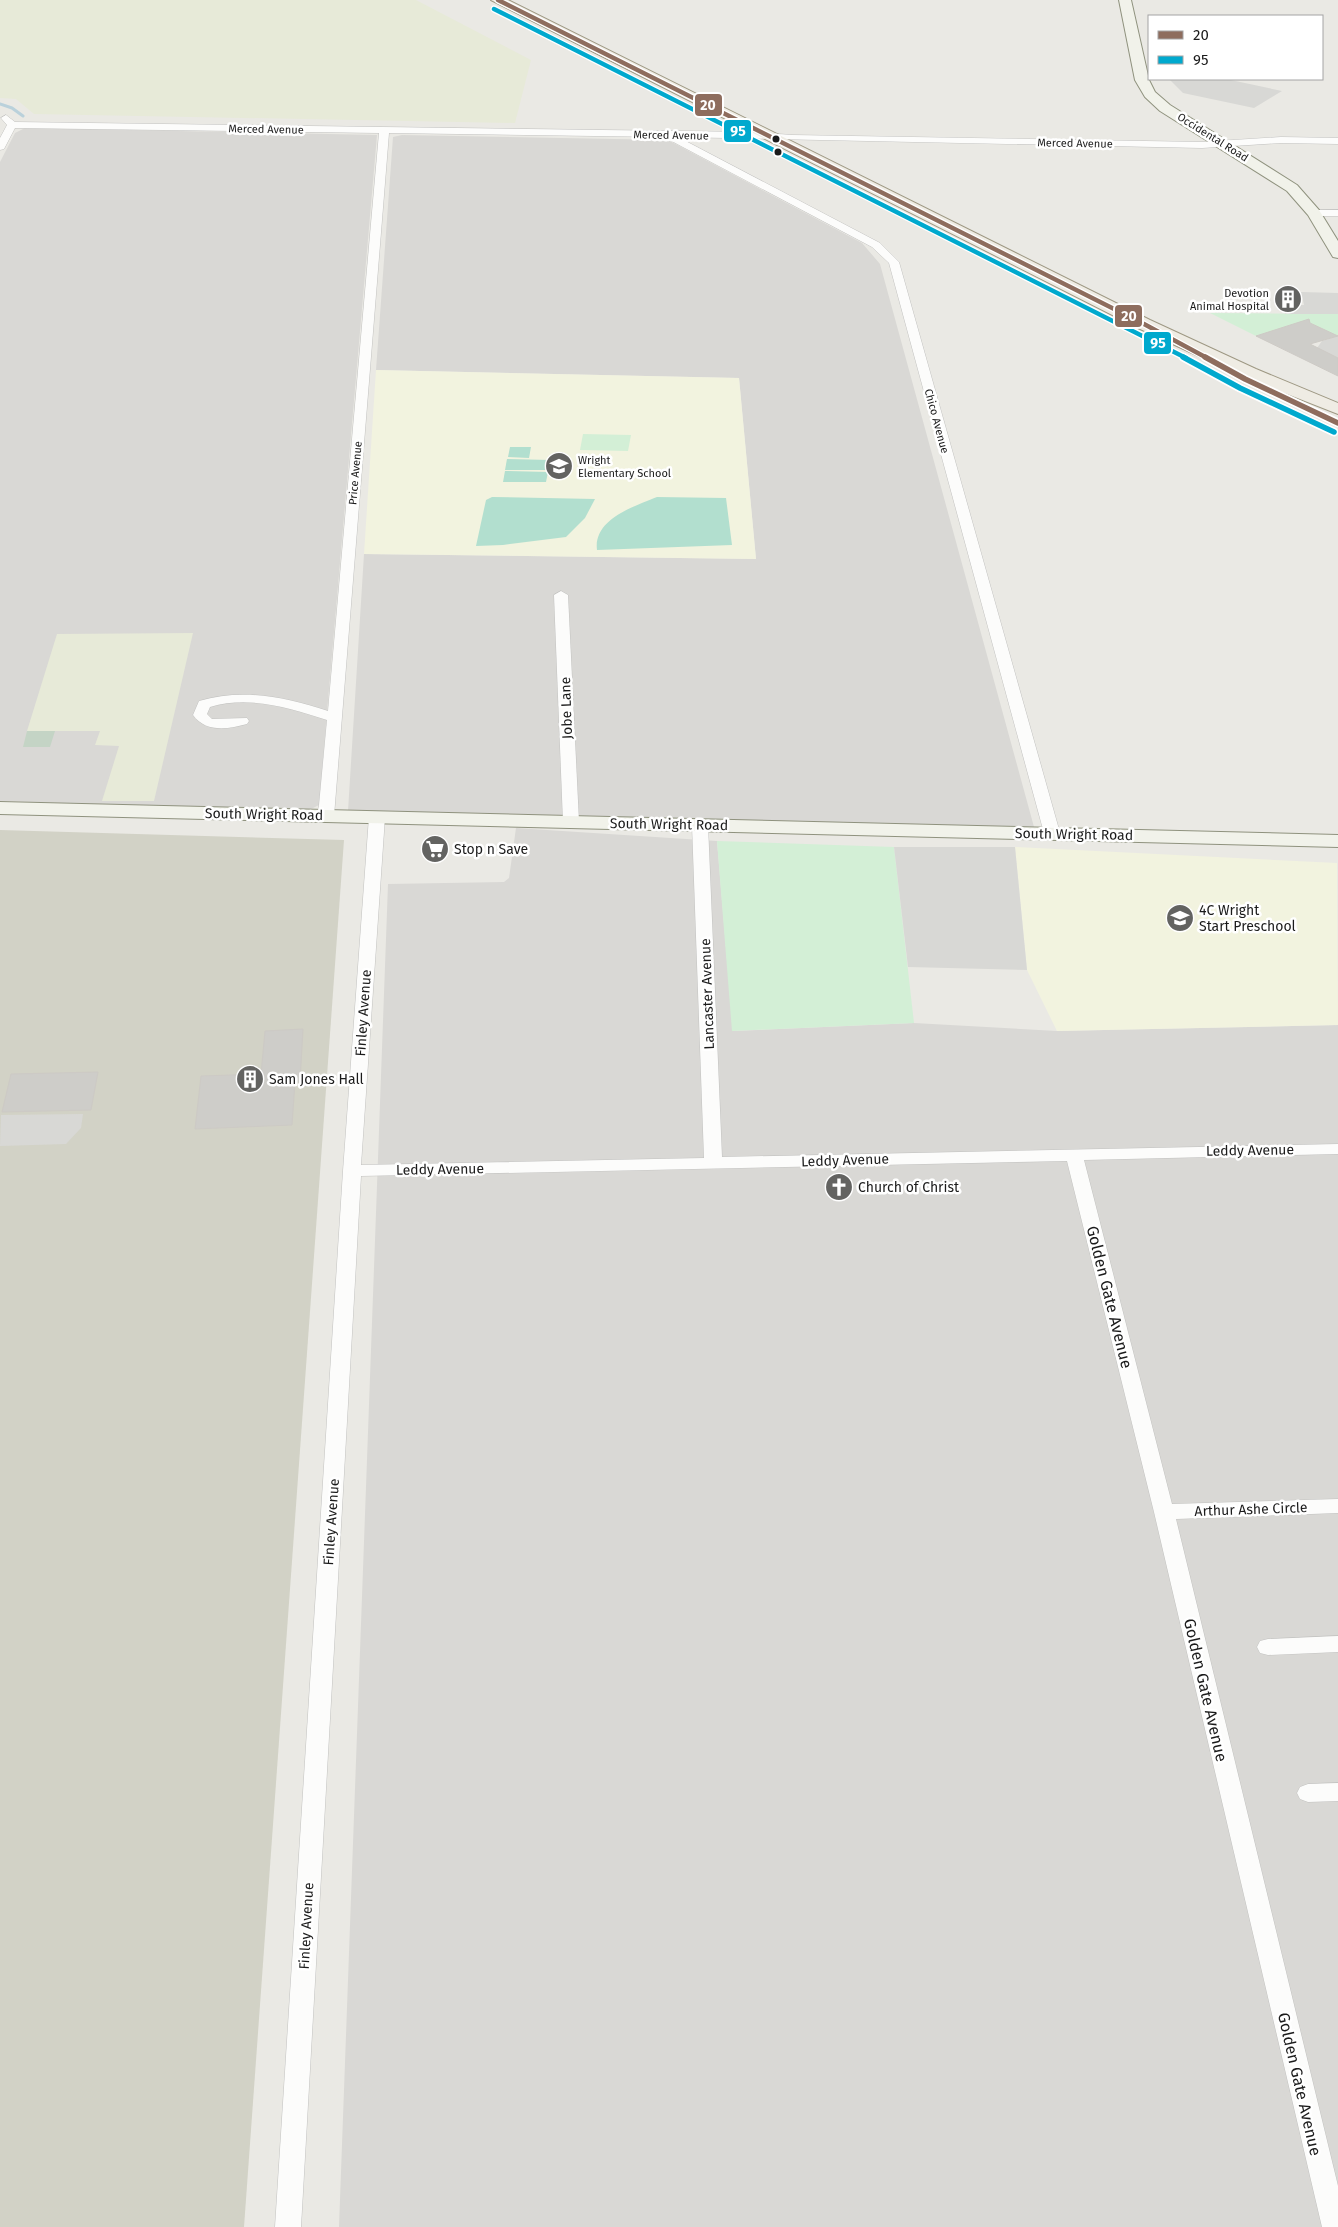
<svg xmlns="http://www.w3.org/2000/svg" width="1338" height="2227" font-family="'Fira Sans',sans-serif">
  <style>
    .residential { fill: #d9d8d5 }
    .education { fill: #f2f3df }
    .construction { fill: #d2d2c6 }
    .farmland { fill: #e7ead8 }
    .cemetery { fill: #c4d4c5 }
    .park { fill: #d3efd6 }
    .pitch { fill: #b2dfcf }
    .parking { fill: #d8d8d5 }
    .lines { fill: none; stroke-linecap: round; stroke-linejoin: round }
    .stream { stroke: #bad1db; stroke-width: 3 }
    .building { fill: #cecdc9; stroke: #cdcac5 }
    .street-casing { stroke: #c2c2c0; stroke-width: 1 }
    .secondary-casing { stroke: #8f927e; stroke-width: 2 }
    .primary-casing { stroke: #9e9883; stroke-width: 2 }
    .street { fill: #fcfcfb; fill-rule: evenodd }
    .secondary { fill: #f1f2ea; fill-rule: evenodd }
    .primary { fill: #efece4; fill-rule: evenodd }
    .bus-1-far1-casing { stroke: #fff; stroke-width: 7 }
    .bus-1-casing { stroke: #fff; stroke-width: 9 }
    .bus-2-far1-casing { stroke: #fff; stroke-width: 7 }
    .bus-2-casing { stroke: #fff; stroke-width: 9 }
    .bus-1-far1 { stroke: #8e6d5e; stroke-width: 4.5 }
    .bus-1 { stroke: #8e6d5e; stroke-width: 5.5 }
    .bus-2-far1 { stroke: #00a9ce; stroke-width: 4.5 }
    .bus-2 { stroke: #00a9ce; stroke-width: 5.5 }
    .bus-dot { fill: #1b1b1b; stroke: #fff; stroke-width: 2 }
    .labels { text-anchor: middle; stroke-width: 5; stroke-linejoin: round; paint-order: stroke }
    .far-street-label { font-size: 11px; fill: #1b1b1b; stroke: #fff }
    .far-poi-label { font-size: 11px; fill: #1b1b1b; stroke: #fff; text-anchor: end }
    .street-label { font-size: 14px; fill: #1b1b1b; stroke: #fff }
    .poi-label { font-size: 14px; fill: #1b1b1b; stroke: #fff; text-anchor: start }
    .near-street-label { font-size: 16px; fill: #1b1b1b; stroke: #fff }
    .line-badge { stroke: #fff; stroke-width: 2 }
    .badge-label { font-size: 14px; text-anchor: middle; font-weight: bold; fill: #fff }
  </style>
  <rect width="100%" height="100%" fill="#eae9e4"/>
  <g class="residential">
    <polygon points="25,128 377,135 319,805 313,808 306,811 0,801 0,162 15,133"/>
    <polygon points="402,135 668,140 862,243 880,264 1034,827 348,811 364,554 756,559 739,378 376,370 393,137"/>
    <polygon points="516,828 717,841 733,1031 914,1023 1057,1031 1338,1025 1338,2227 339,2227 388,884 504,882 509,878"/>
  </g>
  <g class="education">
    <polygon points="376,370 739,378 756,559 364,554"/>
    <polygon points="1015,847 1337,863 1338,1025 1057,1031 1027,970"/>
  </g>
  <polygon class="construction" points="0,830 344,840 244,2227 0,2227"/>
  <g class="farmland">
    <polygon points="0,0 416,0 531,60 515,123 34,114 16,99 0,98"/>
    <polygon points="193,633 154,801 102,801 119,746 95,745 100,731 27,731 57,634"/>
  </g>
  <polygon class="cemetery" points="27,731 55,731 50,747 23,747"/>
  <g class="park">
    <polygon points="1210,313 1338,314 1338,336 1305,321 1256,336"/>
    <polygon points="583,434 631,435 628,451 580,450"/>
    <polygon points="717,841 894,847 914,1023 732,1031"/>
  </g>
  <g class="pitch">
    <polygon points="510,447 531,447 529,458 508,457"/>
    <polygon points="507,459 550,460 548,470 505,470"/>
    <polygon points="505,471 548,472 546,482 503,482"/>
    <polygon points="492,497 493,497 595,499 585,518 566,537 503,545 476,546 486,500"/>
    <path d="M657 497 726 498 732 545 597 550C593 519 635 506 657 497Z"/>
  </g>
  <g class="parking">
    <polygon points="1169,79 1226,79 1282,91 1254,108 1183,93"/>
    <polygon points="1301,292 1338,293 1338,314 1285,314 1282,305 1304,305"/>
    <polygon points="1338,336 1338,358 1334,356 1319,360 1317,348 1322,341"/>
    <polygon points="894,847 1015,847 1027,970 908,967"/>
    <polygon points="83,1114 81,1128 66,1144 0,1146 1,1115"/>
  </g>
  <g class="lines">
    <polyline class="stream" points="0,104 12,108 23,116"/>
  </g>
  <g class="building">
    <polygon points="1309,319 1310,323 1338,336 1310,344 1338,358 1338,376 1256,336"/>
    <polygon points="303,1029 300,1082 295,1082 292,1125 195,1129 201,1076 261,1074 265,1031"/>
    <polygon points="98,1072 91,1110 2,1112 11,1074"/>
  </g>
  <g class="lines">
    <g class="street-casing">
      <g id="street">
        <path d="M6 115 15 122 752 132 792 135 1202 142 1281 137 1338 138V144L1281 143 1202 148 678 137 880 243 899 262 1060 833 1052 838 1044 833 889 263 872 247 664 137 389 133 334 816 326 821 321 819 318 816 327 720C290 708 249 695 210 707L207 714 212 719 247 718 249 721 247 724C228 729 206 733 193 715L199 701C243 688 285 697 328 711L379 133 15 128 4 149 0 150V138L7 125 1 118Z"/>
        <polygon points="1338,210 1338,216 1314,216 1309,213 1314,210"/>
        <polygon points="561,591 568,595 579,822 571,827 563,822 554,595"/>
        <polygon points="377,812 385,817 361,1165 704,1158 692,825 700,820 708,825 722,1157 1338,1144 1338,1154 1084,1160 1172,1504 1338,1499 1338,1513 1176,1519 1338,2186 1338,2227 1322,2227 1154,1512 1067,1161 361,1176 301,2227 275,2227 343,1171 369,817"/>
        <polygon points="1338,1636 1338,1652 1268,1655 1260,1653 1257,1647 1260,1641 1268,1639"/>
        <polygon points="1338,1783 1338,1801 1308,1802 1300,1799 1297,1793 1300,1787 1308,1784"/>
      </g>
    </g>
    <g class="secondary-casing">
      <g id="secondary">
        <polygon points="1119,0 1131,0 1149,80 1155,92 1170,105 1297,185 1319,210 1338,241 1338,258 1333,257 1308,215 1287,191 1160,111 1145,97 1135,80"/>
        <polygon points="0,802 1338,835 1338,847 0,814"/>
      </g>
    </g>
    <g class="primary-casing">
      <polygon id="primary" points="491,0 508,0 1150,320 1256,369 1338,403 1338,414 1244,377 1138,328"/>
    </g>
    <use href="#street" class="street"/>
    <use href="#secondary" class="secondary"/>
    <use href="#primary" class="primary"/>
    <g class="bus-1-far1-casing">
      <polyline id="bus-1-far1" points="498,0 1144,324 1207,358"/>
    </g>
    <g class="bus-1-casing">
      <polyline id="bus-1" points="1205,357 1245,379 1338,423"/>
    </g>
    <g class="bus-2-far1-casing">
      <polyline id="bus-2-far1" points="494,9 1186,358"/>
    </g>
    <g class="bus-2-casing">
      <polyline id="bus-2" points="1183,357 1240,388 1334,432"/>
    </g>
    <use href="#bus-1-far1" class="bus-1-far1"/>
    <use href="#bus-1" class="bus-1"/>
    <use href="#bus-2-far1" class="bus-2-far1"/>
    <use href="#bus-2" class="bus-2"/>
  </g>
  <defs>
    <g id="building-disc" transform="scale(1.4375)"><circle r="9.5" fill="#636361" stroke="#fff"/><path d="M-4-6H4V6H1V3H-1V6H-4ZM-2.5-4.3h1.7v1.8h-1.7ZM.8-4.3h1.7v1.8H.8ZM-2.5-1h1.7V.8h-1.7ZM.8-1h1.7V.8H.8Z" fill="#fff"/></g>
    <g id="school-disc" transform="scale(1.4375)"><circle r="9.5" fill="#636361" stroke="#fff"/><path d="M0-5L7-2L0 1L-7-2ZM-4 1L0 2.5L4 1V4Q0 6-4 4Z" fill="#fff"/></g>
    <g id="supermarket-disc" transform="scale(1.4375)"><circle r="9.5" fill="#636361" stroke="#fff"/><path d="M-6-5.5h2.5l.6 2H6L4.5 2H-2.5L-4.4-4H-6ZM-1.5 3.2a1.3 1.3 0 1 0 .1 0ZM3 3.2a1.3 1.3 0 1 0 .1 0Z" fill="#fff"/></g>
    <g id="church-disc" transform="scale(1.4375)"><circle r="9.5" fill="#636361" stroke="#fff"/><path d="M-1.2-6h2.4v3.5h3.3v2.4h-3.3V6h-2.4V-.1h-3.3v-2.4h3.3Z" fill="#fff"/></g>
  </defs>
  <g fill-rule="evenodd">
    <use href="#building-disc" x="1288" y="299"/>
    <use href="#school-disc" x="559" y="466"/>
    <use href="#supermarket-disc" x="435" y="849"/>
    <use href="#school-disc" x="1180" y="918"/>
    <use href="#building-disc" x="250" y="1079"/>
    <use href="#church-disc" x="839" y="1187"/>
  </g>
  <g class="bus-dot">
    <circle cx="776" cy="139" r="4.5"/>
    <circle cx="778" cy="152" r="4.5"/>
  </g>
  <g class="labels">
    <g class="far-street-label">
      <text transform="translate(266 129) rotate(1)" y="4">Merced Avenue</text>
      <text transform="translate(671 135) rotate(1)" y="4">Merced Avenue</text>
      <text transform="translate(1213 137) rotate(32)" y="4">Occidental Road</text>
      <text transform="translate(1075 143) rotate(1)" y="4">Merced Avenue</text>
      <text transform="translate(937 421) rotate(75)" y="4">Chico Avenue</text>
      <text transform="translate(355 473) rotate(-85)" y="4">Price Avenue</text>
    </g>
    <g class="far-poi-label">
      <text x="1269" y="297">Devotion<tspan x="1269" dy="13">Animal Hospital</tspan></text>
      <text x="578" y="464" text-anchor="start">Wright<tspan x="578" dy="13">Elementary School</tspan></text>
    </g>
    <g class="street-label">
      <text transform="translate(566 708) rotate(-92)" y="5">Jobe Lane</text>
      <text transform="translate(264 814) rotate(1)" y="5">South Wright Road</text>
      <text transform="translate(669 824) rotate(1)" y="5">South Wright Road</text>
      <text transform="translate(1074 834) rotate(1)" y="5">South Wright Road</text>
      <text transform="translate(707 994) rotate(-92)" y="5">Lancaster Avenue</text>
      <text transform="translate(363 1013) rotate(-86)" y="5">Finley Avenue</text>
      <text transform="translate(1250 1150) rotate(-1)" y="5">Leddy Avenue</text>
      <text transform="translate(845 1160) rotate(-2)" y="5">Leddy Avenue</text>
      <text transform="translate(440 1169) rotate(-1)" y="5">Leddy Avenue</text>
      <text transform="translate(1251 1509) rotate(-2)" y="5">Arthur Ashe Circle</text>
      <text transform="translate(331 1522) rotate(-86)" y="5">Finley Avenue</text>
      <text transform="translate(306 1926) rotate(-87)" y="5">Finley Avenue</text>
    </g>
    <g class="poi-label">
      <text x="454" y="854">Stop n Save</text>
      <text x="1199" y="915">4C Wright<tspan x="1199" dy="16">Start Preschool</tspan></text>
      <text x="269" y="1084">Sam Jones Hall</text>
      <text x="858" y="1192">Church of Christ</text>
    </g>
    <g class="near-street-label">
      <text transform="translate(1110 1297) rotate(76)" y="6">Golden Gate Avenue</text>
      <text transform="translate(1206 1690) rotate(77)" y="6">Golden Gate Avenue</text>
      <text transform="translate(1300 2084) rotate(77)" y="6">Golden Gate Avenue</text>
    </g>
  </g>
  <g class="line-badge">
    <rect x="694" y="93" width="29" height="24" rx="5" fill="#8e6d5e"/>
    <rect x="723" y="119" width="29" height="24" rx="5" fill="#00a9ce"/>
    <rect x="1114" y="304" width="29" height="24" rx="5" fill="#8e6d5e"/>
    <rect x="1143" y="331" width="29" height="24" rx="5" fill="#00a9ce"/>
  </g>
  <g class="badge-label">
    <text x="708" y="110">20</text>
    <text x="738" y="136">95</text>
    <text x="1129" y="321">20</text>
    <text x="1158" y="348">95</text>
  </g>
  <rect x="1148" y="15" width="175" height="65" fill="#ffffff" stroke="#a4a4a4"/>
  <rect x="1158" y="31" width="25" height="8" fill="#8e6d5e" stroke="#a4a4a4"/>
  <text x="1193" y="40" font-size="15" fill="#1b1b1b">20</text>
  <rect x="1158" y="56" width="25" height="8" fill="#00a9ce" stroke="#a4a4a4"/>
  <text x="1193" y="65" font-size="15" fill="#1b1b1b">95</text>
</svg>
